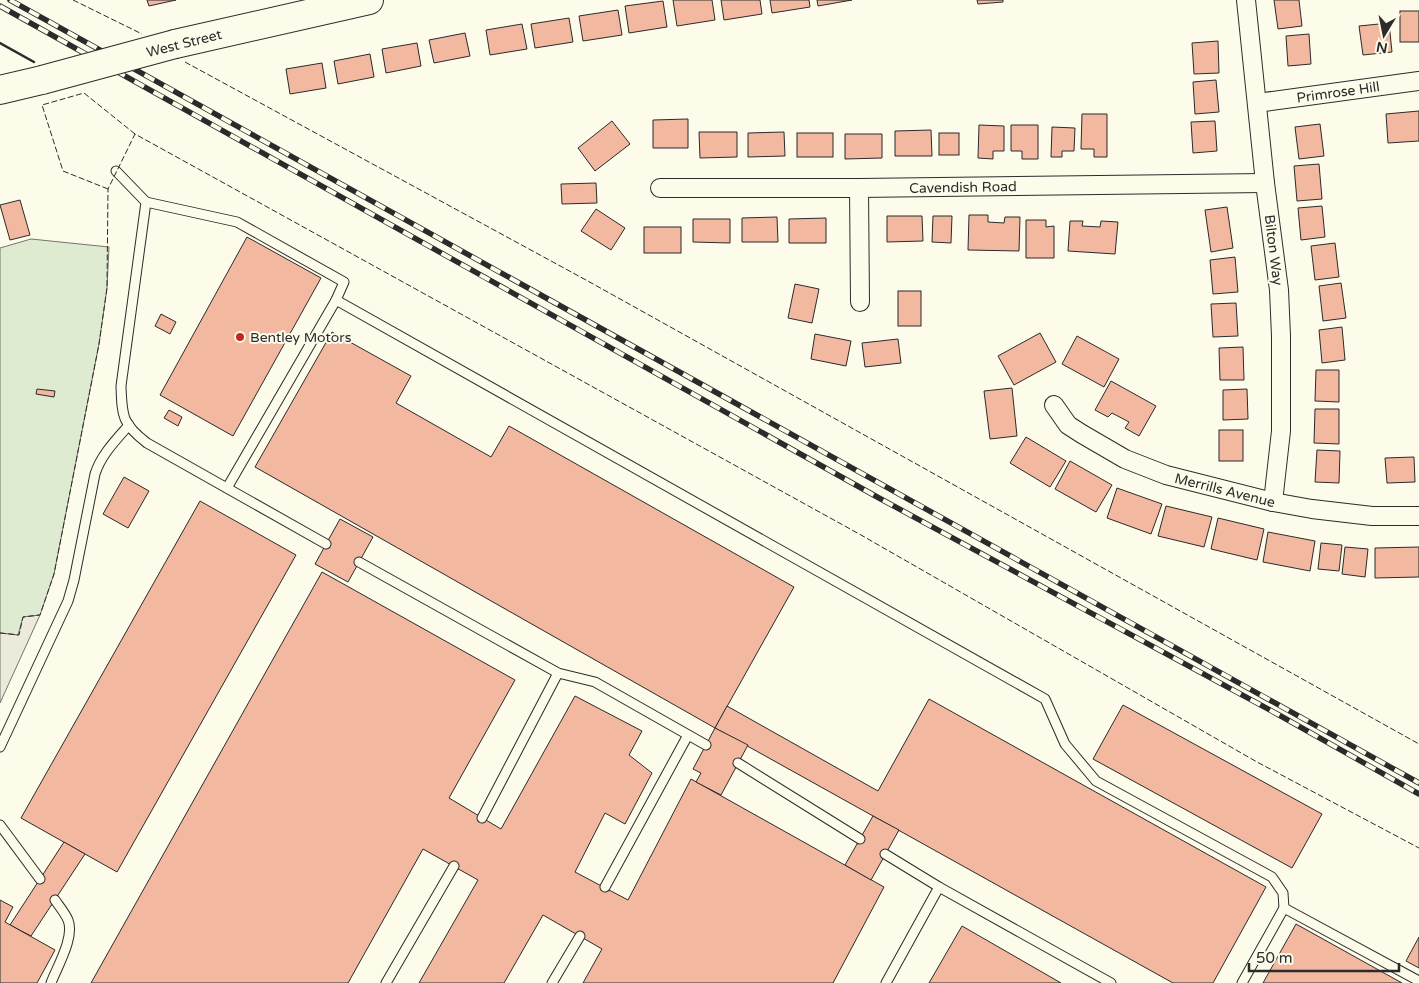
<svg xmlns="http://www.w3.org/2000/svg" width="1419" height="983" font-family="'Varela Round',sans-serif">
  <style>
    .green { fill: #deebd1; stroke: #74746e }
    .parking { fill: #eceadb; stroke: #74746e }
    .building { fill: #f2b8a0; stroke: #2b2b2b }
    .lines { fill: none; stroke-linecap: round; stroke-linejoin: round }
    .service-casing { stroke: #2b2b2b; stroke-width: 11 }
    .minor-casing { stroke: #2b2b2b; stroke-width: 20 }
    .primary-casing { stroke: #2b2b2b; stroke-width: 30 }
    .service { stroke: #fdfbea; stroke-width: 9 }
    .minor { stroke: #fdfbea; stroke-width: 18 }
    .primary { stroke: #fdfbea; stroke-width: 28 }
    .rail-casing { stroke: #2b2b2b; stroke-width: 5.5 }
    .rail { stroke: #fdfbea; stroke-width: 4; stroke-dasharray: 11; stroke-linecap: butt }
    .primary-bridge-casing { stroke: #2b2b2b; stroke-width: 30; stroke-linecap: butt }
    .primary-bridge { stroke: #fdfbea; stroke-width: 28 }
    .fence { stroke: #2b2b2b; stroke-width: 1; stroke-dasharray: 6 2.5; stroke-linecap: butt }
    .wall { stroke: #2b2b2b; stroke-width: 2.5 }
    .poi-dot { fill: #c62828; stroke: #fdfbea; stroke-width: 2 }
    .labels { text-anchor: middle; stroke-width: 4; stroke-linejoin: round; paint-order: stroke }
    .street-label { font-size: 14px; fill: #2b2b2b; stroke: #fdfbea }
    .poi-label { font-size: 14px; fill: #2b2b2b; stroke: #fdfbea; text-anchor: start }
  </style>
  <rect width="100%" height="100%" fill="#fdfbea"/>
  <polygon class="green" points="31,239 109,247 107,288 99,344 54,574 40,615 23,617 19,635 0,633 0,248"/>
  <polygon class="parking" points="40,615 0,703 0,633 18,635 23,617"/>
  <g class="building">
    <polygon points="147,0 176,0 149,6"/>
    <polygon points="673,0 712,0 715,20 677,26"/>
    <polygon points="721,0 760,0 762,14 724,20"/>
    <polygon points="770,0 809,0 810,7 772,13"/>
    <polygon points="817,0 852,0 818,6"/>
    <polygon points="977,0 1003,0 1003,2 978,4"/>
    <polygon points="1274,0 1299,0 1302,26 1278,29"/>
    <polygon points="663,1 667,27 629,33 625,6"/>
    <polygon points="618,10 622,35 583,41 579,16"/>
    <rect x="1400" y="11" width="19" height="31"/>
    <polygon points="569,18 573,42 535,48 531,24"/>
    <polygon points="1389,23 1392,52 1363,55 1359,26"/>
    <polygon points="522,24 527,49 490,55 486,30"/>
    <polygon points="465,33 470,56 434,63 429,40"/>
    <polygon points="1309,34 1311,64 1288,66 1286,36"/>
    <polygon points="1218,41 1219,73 1194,74 1192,43"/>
    <polygon points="417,43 421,66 386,73 382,49"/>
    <polygon points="370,54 374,77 338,84 334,61"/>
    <polygon points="322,63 326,88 290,94 286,69"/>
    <polygon points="1216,80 1219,112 1195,114 1193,82"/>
    <polygon points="1419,111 1419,141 1388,143 1386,114"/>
    <polygon points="1082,114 1107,114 1107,157 1094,157 1094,149 1081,149"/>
    <polygon points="688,119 688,148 653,148 653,120"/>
    <polygon points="612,121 630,144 595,171 578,148"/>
    <polygon points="1215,121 1217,151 1193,153 1191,122"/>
    <polygon points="1320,124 1324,156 1299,159 1295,127"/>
    <polygon points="979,125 1004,126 1004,151 993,151 993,159 978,158"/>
    <polygon points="1011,125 1038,125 1038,159 1022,159 1022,151 1011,151"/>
    <polygon points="1052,127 1075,128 1074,151 1062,151 1062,157 1051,157"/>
    <polygon points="931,130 932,156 895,156 895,131"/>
    <polygon points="699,132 737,132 737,157 700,158"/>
    <polygon points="784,132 785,156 748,157 748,133"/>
    <rect x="797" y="133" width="36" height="24"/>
    <rect x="939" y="133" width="20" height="22"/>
    <polygon points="845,134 882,134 882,158 845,159"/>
    <polygon points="1319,164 1322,199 1297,201 1294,166"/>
    <polygon points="596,183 597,203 562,204 561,184"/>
    <polygon points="20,200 30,235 10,240 0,205"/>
    <polygon points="1322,206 1325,237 1301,240 1298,208"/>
    <polygon points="1227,207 1233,248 1211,252 1205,210"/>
    <polygon points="596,209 625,228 611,250 581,231"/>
    <polygon points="969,215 988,215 988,222 1004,223 1005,217 1020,217 1019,251 968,250"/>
    <polygon points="887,216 922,216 923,241 887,242"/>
    <polygon points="933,216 952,216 951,243 932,242"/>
    <polygon points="777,217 778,242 742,242 742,218"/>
    <polygon points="826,218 826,243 789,243 789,219"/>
    <polygon points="693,219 730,219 730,243 693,242"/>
    <polygon points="1026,220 1046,220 1046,227 1054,226 1054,258 1026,258"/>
    <polygon points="1070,221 1083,221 1082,226 1100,227 1101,221 1118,222 1115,254 1068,251"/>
    <rect x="644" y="227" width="37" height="26"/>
    <polygon points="247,237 321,278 233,436 160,395"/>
    <polygon points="1335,243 1339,277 1315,280 1311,246"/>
    <polygon points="1235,257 1238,292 1213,294 1210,260"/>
    <polygon points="1341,283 1346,318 1323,321 1319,286"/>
    <polygon points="795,284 819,289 812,323 788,318"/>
    <rect x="898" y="291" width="23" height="35"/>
    <polygon points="1236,303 1238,336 1213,337 1211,304"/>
    <polygon points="161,314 176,322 170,334 155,326"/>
    <polygon points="1342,327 1345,360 1322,363 1319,330"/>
    <polygon points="332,332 411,376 396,403 491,457 509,426 794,587 715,728 255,467"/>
    <polygon points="1040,333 1056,362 1014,385 998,356"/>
    <polygon points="815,334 851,341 846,366 811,359"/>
    <polygon points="1077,336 1119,359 1104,387 1062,364"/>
    <polygon points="898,339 901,363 865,367 862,343"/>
    <polygon points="1243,347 1244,380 1220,380 1219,348"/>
    <polygon points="1316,370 1339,370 1339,402 1315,401"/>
    <polygon points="1111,381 1156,406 1139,436 1125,428 1129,422 1112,413 1108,417 1095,410"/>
    <polygon points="1012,388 1017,436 990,439 984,391"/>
    <polygon points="37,389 55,391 54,397 36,394"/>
    <polygon points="1247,389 1248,419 1223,420 1223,390"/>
    <polygon points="1315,409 1339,409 1339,444 1314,443"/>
    <polygon points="169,410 182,417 178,426 164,418"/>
    <rect x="1219" y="430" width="24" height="31"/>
    <polygon points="1026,437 1066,461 1050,487 1010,463"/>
    <polygon points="1317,450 1340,451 1339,483 1315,482"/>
    <polygon points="1414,457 1415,482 1387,483 1385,458"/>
    <polygon points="1070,461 1112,485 1096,512 1055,489"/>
    <polygon points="124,477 149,491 128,528 103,514"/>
    <polygon points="1117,488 1162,504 1151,534 1107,518"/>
    <polygon points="200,501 296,555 117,872 21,818"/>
    <polygon points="1166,506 1212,517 1204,547 1158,536"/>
    <polygon points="1218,518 1264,529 1257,560 1211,549"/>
    <polygon points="340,519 373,537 348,582 315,564"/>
    <polygon points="1268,532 1315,541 1310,571 1263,562"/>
    <polygon points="1321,543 1342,545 1339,571 1318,569"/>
    <polygon points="1345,547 1368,549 1365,577 1342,574"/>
    <polygon points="1419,547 1419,577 1375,578 1375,548"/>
    <polygon points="322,572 515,680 449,798 501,829 575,696 642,731 629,755 652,773 625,824 605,813 575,872 628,900 691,779 884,887 833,983 583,983 602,949 543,915 504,983 419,983 478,880 423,849 348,983 91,983"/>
    <polygon points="929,699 1266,887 1213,983 1173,983 715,728 727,706 878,791"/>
    <polygon points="1123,705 1322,814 1292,868 1093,759"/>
    <polygon points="715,728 748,745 721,795 696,782 701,773 693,769"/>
    <polygon points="873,816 899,830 871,880 845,865"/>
    <polygon points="64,842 85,854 31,936 10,925"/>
    <polygon points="0,900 13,907 5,922 55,950 37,983 0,983"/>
    <polygon points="1296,924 1402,983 1263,983"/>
    <polygon points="962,926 1061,983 929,983"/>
    <polygon points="1419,937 1419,968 1406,961"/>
  </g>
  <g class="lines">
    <g class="service-casing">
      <g id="service">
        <path d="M116 171 146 202 121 386C122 416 122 424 147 443L326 544"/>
        <polyline points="146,202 237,222 344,282 336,300"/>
        <polyline points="227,488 336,300 1045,699 1065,744 1096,781 1272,877 1283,893 1284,908"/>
        <polyline points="359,562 558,673 595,682 706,745"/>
        <path d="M0 747 68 601 74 580 95 474C101 455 115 441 129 425"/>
        <polyline points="738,763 860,839"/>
        <polyline points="482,818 558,673"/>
        <polyline points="0,825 40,879"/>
        <polyline points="885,854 939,887 1111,983"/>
        <polyline points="605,887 688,735"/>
        <path d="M51 983C57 967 75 937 68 920 65 913 59 906 55 900"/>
        <polyline points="386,983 454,866"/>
        <polyline points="552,983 580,936"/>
        <polyline points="886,983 939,887"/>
        <polyline points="1242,983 1284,908 1419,981"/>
      </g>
    </g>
    <g class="minor-casing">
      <g id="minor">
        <polyline points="1246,0 1265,183 1279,290 1281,336 1281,431 1273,502"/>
        <polyline points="1257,103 1419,81"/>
        <polyline points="660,188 859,188 1265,183"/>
        <polyline points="859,188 860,302"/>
        <polyline points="1054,405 1068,425 1082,434 1125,459 1166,475 1273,502 1312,509 1372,516 1419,516"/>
      </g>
    </g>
    <g class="primary-casing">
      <g id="primary">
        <polyline points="175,44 369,0"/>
        <polyline points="0,90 42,80"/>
      </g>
    </g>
    <use href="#service" class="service"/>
    <use href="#minor" class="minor"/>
    <use href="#primary" class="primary"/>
    <g class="rail-casing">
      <g id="rail">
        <polyline points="10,0 1419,783"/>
        <polyline points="0,6 879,498 1279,715 1419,794"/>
      </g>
    </g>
    <use href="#rail" class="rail"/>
    <g class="primary-bridge-casing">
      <polyline id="primary-bridge" points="42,80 175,44"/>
    </g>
    <use href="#primary-bridge" class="primary-bridge"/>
    <g class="fence">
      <polyline points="73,0 142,34"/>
      <polyline points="185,62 586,280 1419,744"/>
      <polyline points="108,189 63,171 42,105 84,93 135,134"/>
      <polyline points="0,633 19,635 23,617 40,615 54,574 99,344 107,288 108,189 135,134 861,535 1257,762 1419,848"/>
    </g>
    <polyline class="wall" points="0,43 34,62"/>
  </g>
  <circle class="poi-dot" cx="240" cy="337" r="5"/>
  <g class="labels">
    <g class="street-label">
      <text transform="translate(184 43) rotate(-14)" y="5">West Street</text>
      <text transform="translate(1338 92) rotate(-8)" y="5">Primrose Hill</text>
      <text transform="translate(963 187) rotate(-1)" y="5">Cavendish Road</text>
      <text transform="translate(1274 250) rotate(83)" y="5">Bilton Way</text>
      <text transform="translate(1225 490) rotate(14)" y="5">Merrills Avenue</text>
    </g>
    <g class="poi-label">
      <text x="250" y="342">Bentley Motors</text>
    </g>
  </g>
  <g transform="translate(1384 35) rotate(190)" stroke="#fdfbea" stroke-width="4" paint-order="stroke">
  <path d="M0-4L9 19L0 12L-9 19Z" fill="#2b2b2b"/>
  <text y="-8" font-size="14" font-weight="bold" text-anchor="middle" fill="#2b2b2b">N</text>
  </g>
  <path d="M1249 963v8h150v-8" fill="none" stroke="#2b2b2b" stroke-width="2.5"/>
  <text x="1256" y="963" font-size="15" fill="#2b2b2b" stroke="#fdfbea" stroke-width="4" paint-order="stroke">50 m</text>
</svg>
